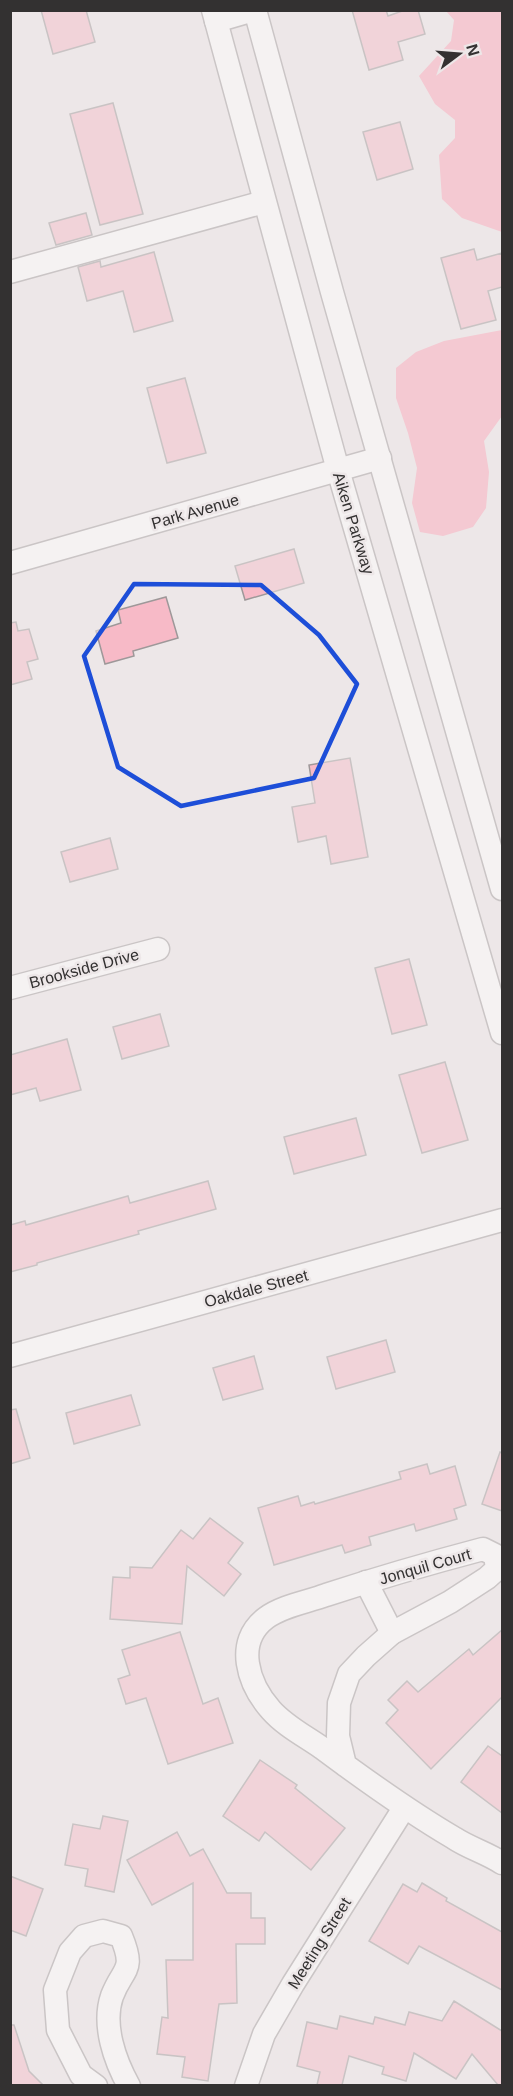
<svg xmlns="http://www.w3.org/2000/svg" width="513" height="2096" font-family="Helvetica,sans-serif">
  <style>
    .green { fill: #fca4b8 }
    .building { fill: #f7bac7; stroke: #9e9899; stroke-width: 1.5 }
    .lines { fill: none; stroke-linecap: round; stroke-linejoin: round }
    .minor-casing { stroke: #a19c9d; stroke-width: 25 }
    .minor { stroke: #fff; stroke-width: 22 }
    .marked { fill: none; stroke: #1d4ed8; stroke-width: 4.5; stroke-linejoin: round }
    .labels { text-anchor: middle; stroke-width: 5; stroke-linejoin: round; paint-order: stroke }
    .street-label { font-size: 16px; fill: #333131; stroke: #ede7e8 }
  </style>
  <rect width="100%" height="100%" fill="#ede7e8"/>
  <g class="green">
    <polygon points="446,11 502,11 502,232 462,218 442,199 439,155 455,138 455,120 435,104 419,76 451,41 454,20"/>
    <polygon points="502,330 502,416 484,441 489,472 486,508 473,527 443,536 420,532 412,503 417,468 408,433 396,398 396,368 416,352 444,341"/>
  </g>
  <g class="building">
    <polygon points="41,10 86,10 95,42 53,54"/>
    <polygon points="352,10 386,10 388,16 405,10 418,10 425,34 398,42 403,60 369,70"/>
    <polygon points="113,103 143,214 100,225 70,114"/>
    <polygon points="400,122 413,169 377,180 363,132"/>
    <polygon points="86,213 92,235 56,245 49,223"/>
    <polygon points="474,249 477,260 502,253 502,287 488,291 496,320 461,329 441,258"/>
    <polygon points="154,252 173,321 134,332 123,291 87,301 78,267 100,261 101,267"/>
    <polygon points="185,378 206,453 167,463 147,388"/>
    <polygon points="294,549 304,583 245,600 235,566"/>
    <polygon points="166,597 178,638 133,651 134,656 105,664 96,631 121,623 118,610"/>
    <polygon points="16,622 18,631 29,629 38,659 27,662 32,679 10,685 10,623"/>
    <polygon points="350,758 368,857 331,864 326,836 298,842 292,807 315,803 309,765"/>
    <polygon points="110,838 118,869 70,882 61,852"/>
    <polygon points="409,959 427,1025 392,1034 375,968"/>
    <polygon points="160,1014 169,1046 122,1059 113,1027"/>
    <polygon points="67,1039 81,1090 40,1101 36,1088 10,1095 10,1055"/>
    <polygon points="445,1062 468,1140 422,1153 399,1075"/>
    <polygon points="356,1118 366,1155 294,1174 284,1137"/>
    <polygon points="208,1181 216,1209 138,1231 139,1234 37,1263 37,1265 10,1272 10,1225 25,1221 26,1225 128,1196 130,1203"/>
    <polygon points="386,1340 395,1372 336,1389 327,1357"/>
    <polygon points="254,1356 263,1389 223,1400 213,1368"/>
    <polygon points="131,1395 140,1425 74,1444 66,1413"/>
    <polygon points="16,1409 30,1458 10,1464 10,1410"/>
    <polygon points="500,1452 502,1453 502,1511 482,1504"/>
    <polygon points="427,1464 430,1474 455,1466 466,1505 454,1509 457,1519 416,1531 414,1524 369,1537 371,1545 345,1553 342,1545 274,1565 258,1508 298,1496 301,1506 314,1502 315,1504 401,1479 399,1472"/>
    <polygon points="210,1518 243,1543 228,1563 241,1574 224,1596 187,1566 182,1624 110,1619 113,1577 130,1578 130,1567 152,1568 181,1530 193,1539"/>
    <polygon points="502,1630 502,1697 431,1769 386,1723 398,1710 388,1700 407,1681 418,1692 469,1649 473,1655"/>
    <polygon points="180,1632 203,1704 218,1698 233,1743 168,1764 146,1698 126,1704 118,1679 130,1675 122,1650"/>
    <polygon points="488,1746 502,1756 502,1813 461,1782"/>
    <polygon points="260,1760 297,1785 295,1788 345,1828 311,1870 265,1832 259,1841 223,1816"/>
    <polygon points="103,1816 128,1821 114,1892 85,1886 88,1869 65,1865 73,1824 100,1829"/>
    <polygon points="177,1832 190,1856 203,1849 227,1893 251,1893 251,1918 265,1918 265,1944 236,1944 237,2003 219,2004 208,2081 182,2077 185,2057 157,2054 162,2017 168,2018 166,1960 193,1960 193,1883 152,1905 127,1860"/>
    <polygon points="10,1876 43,1889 26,1936 10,1930"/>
    <polygon points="422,1883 447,1898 446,1901 502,1932 502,1990 419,1946 408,1964 369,1941 403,1884 417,1892"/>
    <polygon points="454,2001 502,2031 502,2085 498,2085 472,2054 456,2079 414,2053 406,2081 382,2074 384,2067 349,2056 342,2085 317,2085 320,2072 297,2066 307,2022 337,2029 340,2016 373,2024 375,2017 405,2025 409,2012 442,2021"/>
    <polygon points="10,2025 14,2025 29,2071 43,2085 10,2085"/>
  </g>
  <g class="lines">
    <g class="minor-casing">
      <g id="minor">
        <polyline points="213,10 338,470 502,1033"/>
        <polyline points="255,10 332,292 502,889"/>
        <polyline points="216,21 254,10"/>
        <polyline points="10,272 264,202"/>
        <polyline points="10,563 380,458"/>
        <polyline points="10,988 158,949"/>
        <polyline points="10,1356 502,1220"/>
        <polyline points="366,1582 392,1633"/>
        <path d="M345 1765 338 1736 339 1703 349 1674 366 1656 392 1633 450 1602 487 1578 497 1569 495 1555 483 1549C430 1563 378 1578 326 1595 307 1602 282 1606 266 1618 234 1642 248 1684 271 1710 285 1726 305 1736 322 1748 365 1780 408 1811 454 1838 469 1848 487 1853 502 1863"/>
        <path d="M96 2086 81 2075 58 2030 55 1990 70 1952 84 1936 103 1931 121 1936C136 1972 123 1967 112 1996 102 2025 115 2061 129 2086"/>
        <polyline points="246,2086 264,2034 293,1984 404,1808"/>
      </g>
    </g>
    <use href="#minor" class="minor"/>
  </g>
  <path d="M0 0H513V2096H0ZM134 584 261 585 319 635 357 684 314 778 181 806 118 767 84 656Z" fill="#ede7e8" fill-opacity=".55" fill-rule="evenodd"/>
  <path class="marked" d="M134 584 261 585 319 635 357 684 314 778 181 806 118 767 84 656Z"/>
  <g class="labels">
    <g class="street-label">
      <text transform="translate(195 511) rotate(-16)" y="6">Park Avenue</text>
      <text transform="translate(354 523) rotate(73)" y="6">Aiken Parkway</text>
      <text transform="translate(84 968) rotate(-15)" y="6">Brookside Drive</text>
      <text transform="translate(256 1288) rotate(-15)" y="6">Oakdale Street</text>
      <text transform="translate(425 1566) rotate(-16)" y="6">Jonquil Court</text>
      <text transform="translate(319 1943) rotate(-58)" y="6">Meeting Street</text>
    </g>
  </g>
  <rect width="513" height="2096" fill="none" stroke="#333131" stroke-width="24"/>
  <g transform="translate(459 54) rotate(74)" stroke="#ede7e8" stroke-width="4.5" paint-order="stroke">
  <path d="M0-4.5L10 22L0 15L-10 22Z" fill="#333131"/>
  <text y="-9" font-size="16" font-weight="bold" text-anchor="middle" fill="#333131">N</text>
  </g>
</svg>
